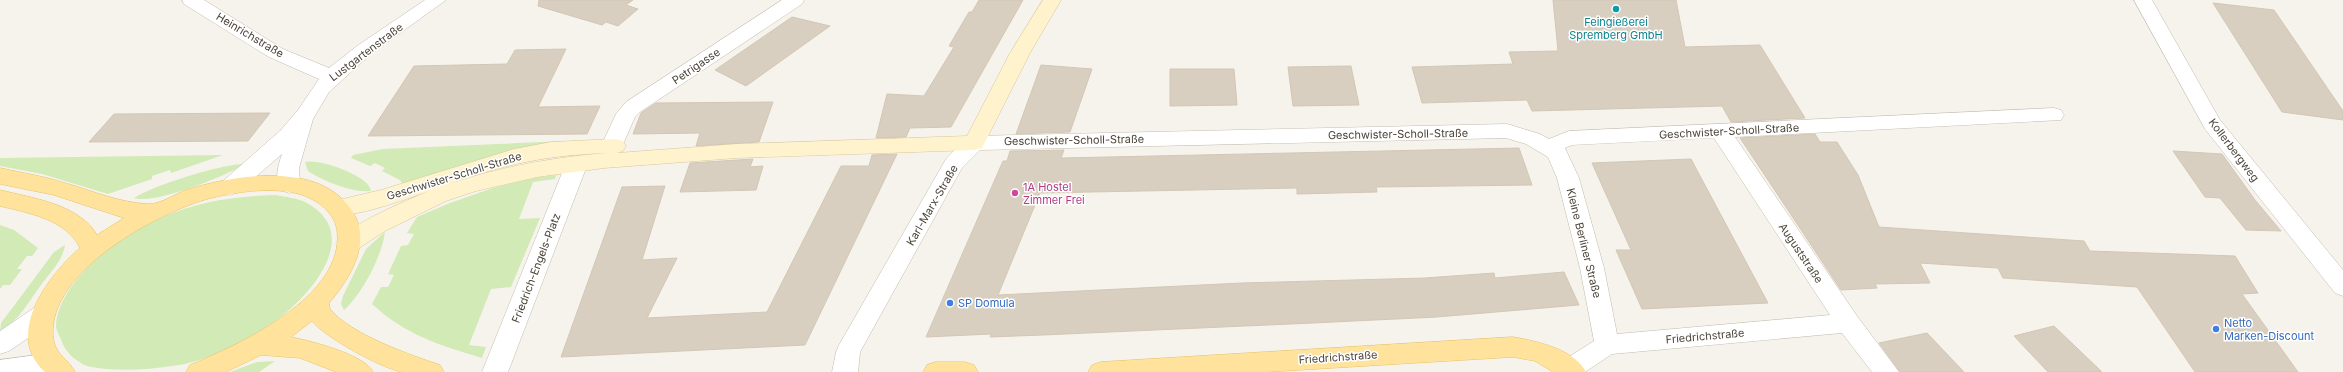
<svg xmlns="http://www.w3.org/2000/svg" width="2343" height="372" font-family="Inter,sans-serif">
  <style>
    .green { fill: #d2eab5 }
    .building { fill: #d8cfc1; stroke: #d3c7b4 }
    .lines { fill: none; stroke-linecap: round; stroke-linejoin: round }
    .minor-casing { stroke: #c2bbae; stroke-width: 1 }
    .secondary-casing { stroke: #d6c79b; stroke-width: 1 }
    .primary-casing { stroke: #e6c16a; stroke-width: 1 }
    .minor { fill: #fff; fill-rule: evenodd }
    .secondary { fill: #fff3cd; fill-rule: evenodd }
    .primary { fill: #ffe39c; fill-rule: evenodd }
    .culture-dot { fill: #0f9aa8; stroke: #fff; stroke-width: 1.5 }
    .hotel-dot { fill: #d1479c; stroke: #fff; stroke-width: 1.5 }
    .shop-dot { fill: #3f7fe0; stroke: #fff; stroke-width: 1.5 }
    .labels { text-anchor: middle; stroke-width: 3; stroke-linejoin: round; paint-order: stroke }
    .culture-label { font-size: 11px; fill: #0d838f; stroke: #fff }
    .street-label { font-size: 11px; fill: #4b4439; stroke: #fff }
    .hotel-label { font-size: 11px; fill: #b23c85; stroke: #fff; text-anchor: start }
    .shop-label { font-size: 11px; fill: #366cbe; stroke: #fff; text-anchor: start }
  </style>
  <rect width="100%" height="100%" fill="#f6f3ec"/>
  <g class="green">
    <polygon points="564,141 404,186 400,180 382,171 385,168 375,163 370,166 351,158 353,155 383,149"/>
    <polygon points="223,155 171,173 170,170 152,176 152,179 108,194 42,174 0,166 0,158"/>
    <path d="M305 162C319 158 370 176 371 191 352 193 323 181 308 171Z"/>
    <path d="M245 164C226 176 154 205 134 198 151 186 225 163 245 164Z"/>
    <path d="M556 175 555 179 533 182 519 219 540 218 511 287 491 289 469 345 486 347 482 358C439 345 406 335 372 304L381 287H388L394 275 388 274 401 246 408 245 414 234 407 233 417 217 450 203 493 188 534 178Z"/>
    <path d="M276 195C285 197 298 198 307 203 366 236 306 301 270 325 243 344 205 362 172 366 145 370 114 372 87 366 75 361 64 351 61 339 59 335 56 330 56 326 57 294 93 258 118 242 170 207 214 197 276 195Z"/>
    <polygon points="0,225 14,230 38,248 32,256 27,256 17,269 22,269 10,285 3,285 0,289"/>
    <path d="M385 232C382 256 362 294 344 310L341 304 343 296 366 249Z"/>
    <path d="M65 245C62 262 51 271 41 285 26 305 22 317 0 332L1 323 25 291 54 252Z"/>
    <polygon points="275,361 259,372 230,372 257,362"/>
  </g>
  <g class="building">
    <polygon points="539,0 633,0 626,5 638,9 618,26 606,22 602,25 538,6"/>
    <polygon points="979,0 1023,0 951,127 910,128 906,137 876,138 887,94 924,96 954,47 949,46 969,12 972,12"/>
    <polygon points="1553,0 1676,0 1685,47 1760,45 1805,118 1731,122 1722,106 1532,111 1527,100 1422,103 1412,67 1513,64 1509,52 1558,51"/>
    <polygon points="2213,3 2274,10 2343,111 2343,120 2282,112"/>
    <polygon points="792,17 830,26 746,86 715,70"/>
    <polygon points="566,49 538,107 600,106 587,134 368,136 414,66 507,64 515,50"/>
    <polygon points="1041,65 1092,69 1070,132 1016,134"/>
    <polygon points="1351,66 1359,105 1293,106 1288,67"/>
    <polygon points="1170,69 1234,69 1237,105 1170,106"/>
    <polygon points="773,102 759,142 696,146 700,133 633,134 641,113 656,103"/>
    <polygon points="270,113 248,141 89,142 114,114"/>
    <polygon points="1815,134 1820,142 1837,142 1858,175 1879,227 2084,241 2090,251 2235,256 2258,293 2242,294 2298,372 2195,372 2137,287 2003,278 1998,268 1920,263 1930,283 1875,284 1877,288 1841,290 1740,138"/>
    <polygon points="1519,148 1532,185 1376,187 1377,192 1297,194 1297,188 1040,193 998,295 1242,283 1425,278 1494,273 1495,278 1564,272 1579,305 1437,317 1313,323 1043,335 990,337 991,334 926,337 1003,161 1007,161 1010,151 1064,150 1061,158"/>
    <polygon points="2173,151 2222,154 2255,200 2281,231 2246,230 2220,198 2205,197"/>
    <polygon points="897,154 805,345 561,357 622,187 665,186 642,260 677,258 647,318 767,312 841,166 869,166 872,155"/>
    <polygon points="753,159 750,167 763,166 756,190 680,192 690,163"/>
    <polygon points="1691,159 1768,303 1642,309 1616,250 1631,250 1592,163"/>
    <polygon points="2054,326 2102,372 2048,372 2014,336"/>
    <polygon points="1927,333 1964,372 1900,372 1879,343"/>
  </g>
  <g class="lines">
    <g class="minor-casing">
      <g id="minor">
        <path d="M182 0H204L283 49 329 68 357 46 425 0H446L371 54 329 92 313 119 299 168 300 185 297 190 289 193 281 190C274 179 278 166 282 154L238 192 230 195 222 192 219 187 222 182 281 130 298 110 319 79 269 57 184 4Z"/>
        <polygon points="782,0 804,0 802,4 640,112 635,117 620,151 612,153 604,151 601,146 616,114 626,102"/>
        <polygon points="2134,0 2152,0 2220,120 2343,270 2343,296 2335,293 2205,129"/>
        <path d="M2054 108 2061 110 2064 115 2061 120 1735 137 1857 316 1899 372H1872L1842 333 1612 354 1585 372H1559L1557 369 1561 362 1594 341 1580 268 1557 178 1548 157 1526 144 1506 138 980 150 962 168 860 352 858 372H832L836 352 839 345 946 159 966 138 974 136 1507 124 1540 134 1549 139 1569 131ZM1714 138 1830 315 1617 334 1604 268 1579 178 1565 148 1572 145Z"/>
        <polygon points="577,156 585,158 588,163 508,372 482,372 566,163 569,158"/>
        <polygon points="43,306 52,308 55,315 52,322 9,351 0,354 0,331 34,308"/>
        <polygon points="52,353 61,356 65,363 61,370 55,372 0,372 0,360"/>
      </g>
    </g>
    <g class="secondary-casing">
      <path id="secondary" d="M1043 0H1061L1030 53 982 148 974 150 737 158 604 168 537 177 476 191 446 201 385 231 356 250 348 252 340 250 336 244C348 224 406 201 429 191 406 199 351 220 330 214L327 208 330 202 381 190 514 149 551 142 615 139 623 141 626 146 623 151 617 153 737 144 967 136 1010 53ZM608 153C554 157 500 167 449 184 505 164 548 155 608 153Z"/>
    </g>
    <g class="primary-casing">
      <g id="primary">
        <path d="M0 168C22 173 44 176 65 183 93 191 120 203 149 204 161 204 175 194 186 190 237 174 327 159 356 218 370 247 347 282 329 303L330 309C350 334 410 355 440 365L444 372C430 372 416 372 403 372 384 370 323 336 312 321L291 337C310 341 364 354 373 372H336L300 358 261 355 226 372H186L190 365C239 345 346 296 337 230 334 210 313 197 295 193 268 187 237 192 211 198 158 212 48 271 53 336 55 356 67 357 75 372H45C3 334 49 275 80 248 66 219 28 213 0 206V190C32 198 79 204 97 235L124 218 54 195 0 184Z"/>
        <path d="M1513 337C1536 341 1574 349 1586 372H1553L1535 361 1513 357 1266 372H1088L1092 365 1101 362Z"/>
        <polygon points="936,362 965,362 974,365 978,372 923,372 927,365"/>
      </g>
    </g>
    <use href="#minor" class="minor"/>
    <use href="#secondary" class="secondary"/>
    <use href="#primary" class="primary"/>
  </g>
  <circle class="culture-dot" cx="1616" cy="9" r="4"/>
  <circle class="hotel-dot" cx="1015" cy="193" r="4"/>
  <g class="shop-dot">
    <circle cx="950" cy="303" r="4"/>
    <circle cx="2216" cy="329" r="4"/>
  </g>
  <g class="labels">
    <g class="culture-label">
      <text x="1616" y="26">Feingießerei<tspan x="1616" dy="13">Spremberg GmbH</tspan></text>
    </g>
    <g class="street-label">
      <text transform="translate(250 35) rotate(31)" y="4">Heinrichstraße</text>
      <text transform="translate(366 52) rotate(-37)" y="4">Lustgartenstraße</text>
      <text transform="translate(696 66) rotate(-34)" y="4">Petrigasse</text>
      <text transform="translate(1729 131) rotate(-3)" y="4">Geschwister-Scholl-Straße</text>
      <text transform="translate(1398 134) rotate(-1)" y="4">Geschwister-Scholl-Straße</text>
      <text transform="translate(1074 140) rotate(-1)" y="4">Geschwister-Scholl-Straße</text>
      <text transform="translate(2234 150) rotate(53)" y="4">Kollerbergweg</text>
      <text transform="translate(454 176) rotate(-17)" y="4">Geschwister-Scholl-Straße</text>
      <text transform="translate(932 205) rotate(-60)" y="4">Karl-Marx-Straße</text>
      <text transform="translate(1584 243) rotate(76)" y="4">Kleine Berliner Straße</text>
      <text transform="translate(1801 253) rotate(56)" y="4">Auguststraße</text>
      <text transform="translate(536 268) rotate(-69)" y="4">Friedrich-Engels-Platz</text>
      <text transform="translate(1705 336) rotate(-5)" y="4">Friedrichstraße</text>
      <text transform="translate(1338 357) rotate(-4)" y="4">Friedrichstraße</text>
    </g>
    <g class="hotel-label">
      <text x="1023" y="191">1A Hostel<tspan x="1023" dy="13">Zimmer Frei</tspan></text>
    </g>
    <g class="shop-label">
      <text x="958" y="307">SP Domula</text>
      <text x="2224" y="327">Netto<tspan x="2224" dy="13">Marken-Discount</tspan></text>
    </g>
  </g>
</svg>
